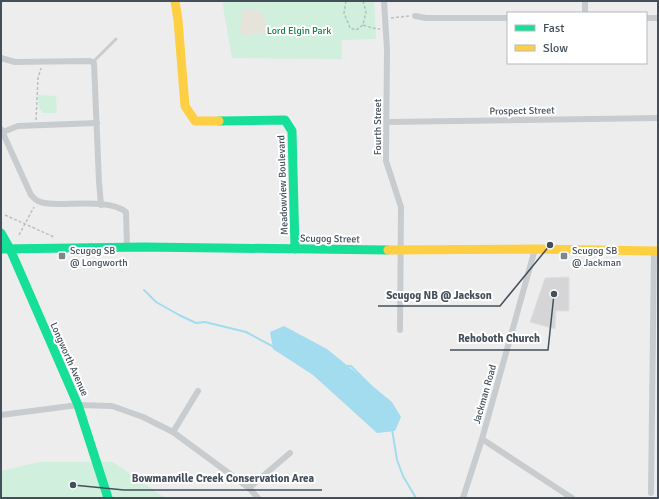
<svg xmlns="http://www.w3.org/2000/svg" width="659" height="499" font-family="Signika,sans-serif">
  <style>
    .green { fill: #d0efdd }
    .sand { fill: #e6e3db }
    .water { fill: #a2dcee }
    .lines { fill: none; stroke-linecap: round; stroke-linejoin: round }
    .stream { stroke: #a2dcee; stroke-width: 2 }
    .building { fill: #d5d5d7; stroke: #dfdfe0 }
    .path { stroke: #b6c2bf; stroke-width: 1.5; stroke-dasharray: 3 2; stroke-linecap: butt }
    .lane { stroke: #c9cccf; stroke-width: 3 }
    .street { stroke: #c9cccf; stroke-width: 6 }
    .fast { stroke: #16e098; stroke-width: 9 }
    .slow { stroke: #ffcf43; stroke-width: 9 }
    .poi-dot { fill: #80868e; stroke: #fff; stroke-width: 1.5 }
    .labels { text-anchor: middle; stroke-width: 4; stroke-linejoin: round; paint-order: stroke }
    .park-label { font-size: 10px; fill: #127e4d; stroke: #fff }
    .street-label { font-size: 10px; fill: #444f5b; stroke: #fff }
    .poi-label { font-size: 10px; fill: #444f5b; stroke: #fff; text-anchor: start }
    .leader { fill: none; stroke: #444f5b; stroke-width: 1.5 }
    .callout-dot { fill: #444f5b; stroke: #fff; stroke-width: 1.5 }
    .callout-label { font-size: 11px; text-anchor: middle; font-weight: bold; fill: #444f5b; stroke: #fff; stroke-width: 4; stroke-linejoin: round; paint-order: stroke }
  </style>
  <rect width="100%" height="100%" fill="#eeeded"/>
  <g class="green">
    <polygon points="222,1 374,1 376,39 342,40 342,59 232,58"/>
    <polygon points="38,95 56,96 57,113 42,113 42,110 39,109"/>
    <polygon points="38,462 113,462 165,498 1,498 1,471"/>
  </g>
  <path class="sand" d="M255 9C267 12 265 23 265 33H249V35H243L240 33V27L242 26 241 10Z"/>
  <polygon class="water" points="284,326 327,349 392,402 401,417 395,431 377,433 313,375 273,349 270,332"/>
  <g class="lines">
    <g class="stream">
      <polyline points="144,290 156,302 179,315 196,323 205,322 246,332 274,347"/>
      <polyline points="347,366 351,366 371,386"/>
      <polyline points="392,429 397,460 403,476 416,498"/>
    </g>
  </g>
  <polygon class="building" points="569,277 569,311 556,311 555,329 530,322 545,278"/>
  <g class="lines">
    <g class="path">
      <polyline points="346,1 344,13 350,28 356,30 363,25"/>
      <polyline points="363,1 366,12 363,25 372,28 380,29"/>
      <polyline points="391,18 409,16"/>
      <polyline points="36,120 38,78 41,68"/>
      <polyline points="5,215 54,237"/>
      <polyline points="19,235 34,207"/>
    </g>
    <polyline class="lane" points="93,62 116,39"/>
    <g class="street">
      <polyline points="384,1 387,49 386,161 401,207 400,330"/>
      <polyline points="585,1 585,13"/>
      <polyline points="415,16 426,18 508,18"/>
      <polyline points="646,18 658,18"/>
      <polyline points="1,58 15,62 90,61 94,63 99,182 101,205"/>
      <polyline points="387,122 658,118"/>
      <path d="M1 129 31 195C33 197 35 200 38 201 44 204 52 204 59 204 78 204 111 200 126 212L127 247"/>
      <polyline points="3,132 18,126 97,123"/>
      <polyline points="1,415 78,405 112,406 143,417 173,432 249,488 258,498"/>
      <polyline points="173,432 198,391"/>
      <polyline points="482,439 572,498"/>
      <polyline points="249,488 290,453"/>
      <polyline points="651,493 654,251"/>
      <polyline points="463,498 482,439 535,249"/>
    </g>
    <g class="fast">
      <polyline points="219,121 285,120 292,131 295,249"/>
      <polyline points="1,233 10,249 78,405 108,498"/>
      <polyline points="1,249 144,247 388,250"/>
    </g>
    <g class="slow">
      <polyline points="175,1 178,20 185,106 195,121 219,121"/>
      <polyline points="388,250 535,249 658,251"/>
    </g>
  </g>
  <g class="poi-dot">
    <rect x="58" y="252" width="8" height="8" rx="2"/>
    <rect x="560" y="252" width="8" height="8" rx="2"/>
  </g>
  <g class="labels">
    <g class="park-label">
      <text x="299" y="34">Lord Elgin Park</text>
    </g>
    <g class="street-label">
      <text transform="translate(522 110) rotate(-1)" y="4">Prospect Street</text>
      <text transform="translate(377 127) rotate(-90)" y="4">Fourth Street</text>
      <text transform="translate(282 185) rotate(-92)" y="4">Meadowview Boulevard</text>
      <text transform="translate(330 238) rotate(1)" y="4">Scugog Street</text>
      <text transform="translate(70 359) rotate(66)" y="4">Longworth Avenue</text>
      <text transform="translate(484 394) rotate(-74)" y="4">Jackman Road</text>
    </g>
    <g class="poi-label">
      <text x="70" y="254">Scugog SB<tspan x="70" dy="12">@ Longworth</tspan></text>
      <text x="572" y="254">Scugog SB<tspan x="572" dy="12">@ Jackman</tspan></text>
    </g>
  </g>
  <path class="leader" d="M550 245L500 306H378M554 294L548 350H450M73 485L124 490H322"/>
  <g class="callout-dot">
    <circle cx="550" cy="245" r="4"/>
    <circle cx="554" cy="294" r="4"/>
    <circle cx="73" cy="485" r="4"/>
  </g>
  <g class="callout-label">
    <text x="439" y="299">Scugog NB @ Jackson</text>
    <text x="499" y="342">Rehoboth Church</text>
    <text x="223" y="482">Bowmanville Creek Conservation Area</text>
  </g>
  <rect width="659" height="499" fill="none" stroke="#444f5b" stroke-width="4"/>
  <rect x="507" y="12" width="140" height="52" fill="#ffffff" stroke="#b4b9bd"/>
  <rect x="515" y="25" width="20" height="6" fill="#16e098" stroke="#b4b9bd"/>
  <text x="543" y="32" font-size="12" fill="#444f5b">Fast</text>
  <rect x="515" y="45" width="20" height="6" fill="#ffcf43" stroke="#b4b9bd"/>
  <text x="543" y="52" font-size="12" fill="#444f5b">Slow</text>
</svg>
